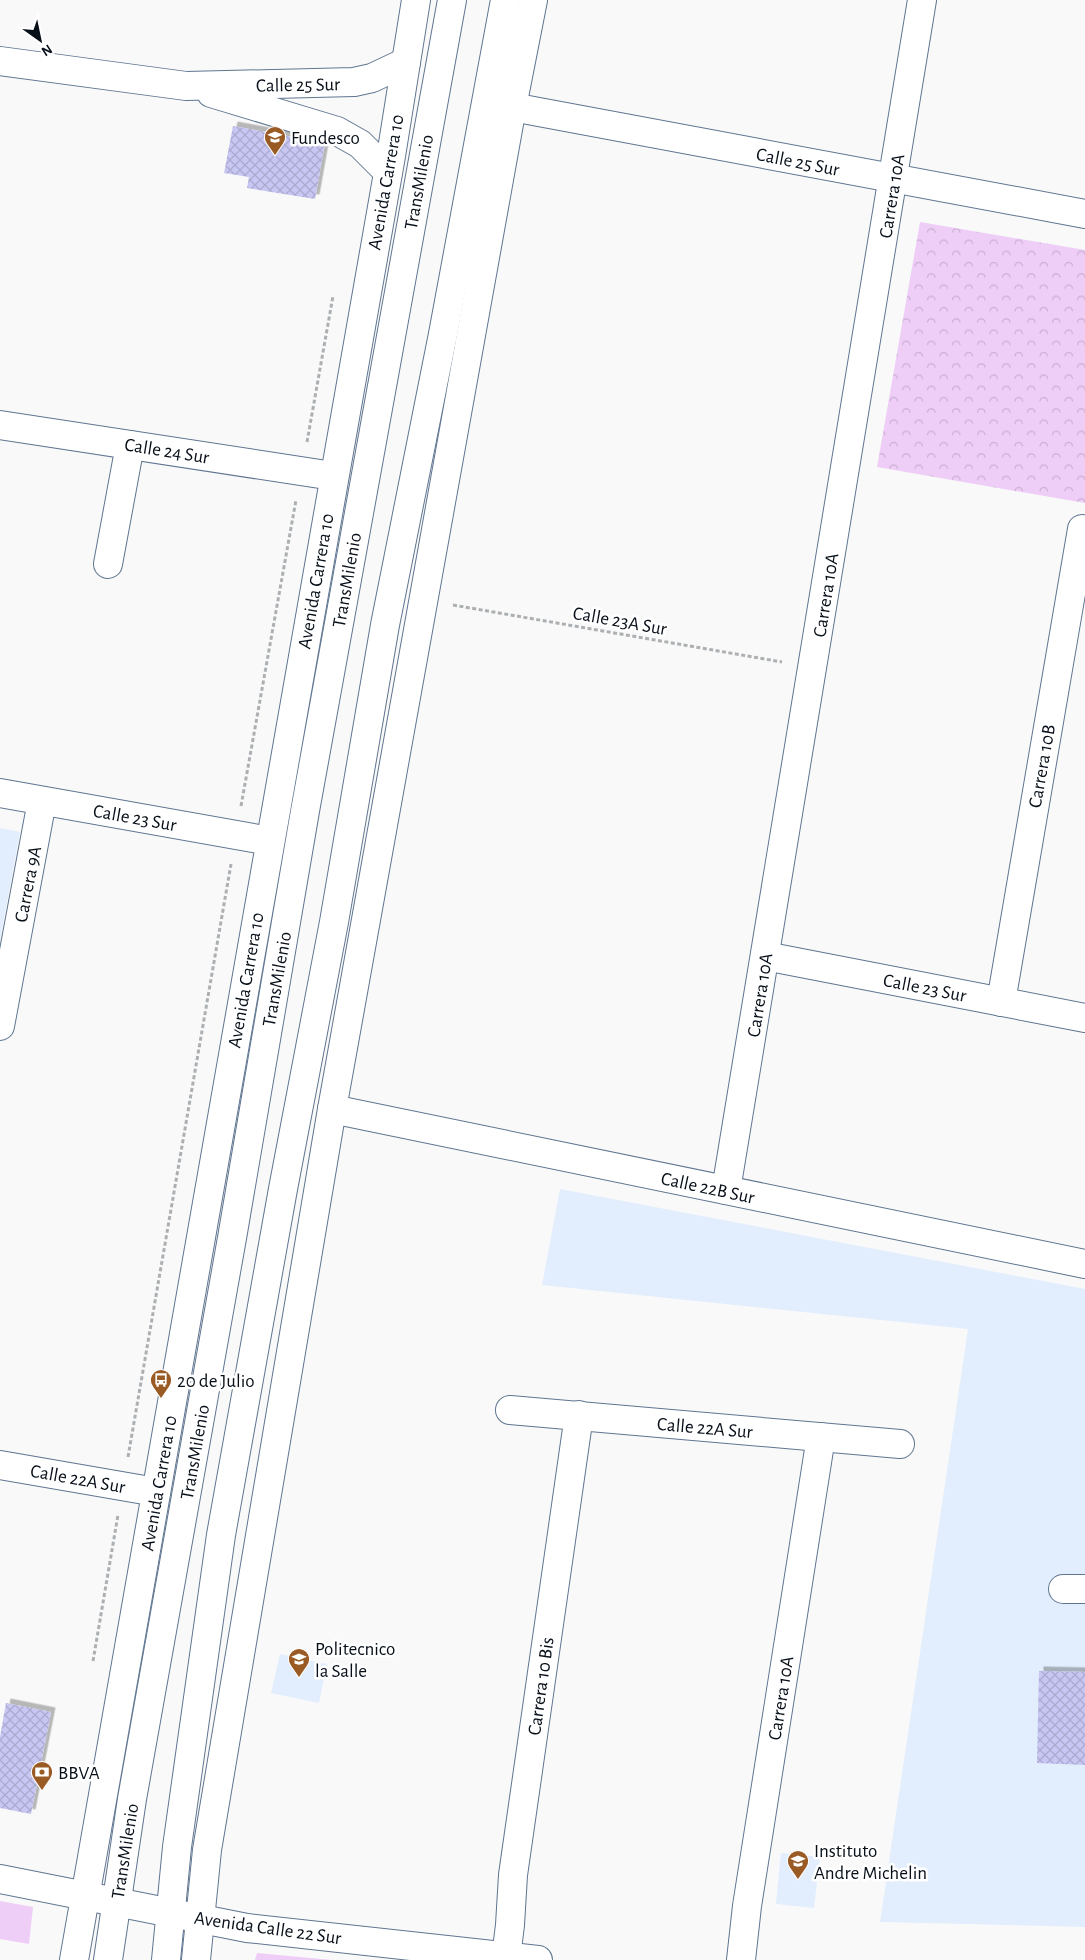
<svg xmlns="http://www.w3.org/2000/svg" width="1085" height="1960" font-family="'Alegreya Sans',sans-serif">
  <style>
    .built { fill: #e2eefd }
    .green { fill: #eecdf7 }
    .park { fill: url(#park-crowns) }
    .building { fill: url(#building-cross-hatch); filter: url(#shadow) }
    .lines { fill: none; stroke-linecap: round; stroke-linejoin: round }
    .minor-casing { stroke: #5f7590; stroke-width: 30 }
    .major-casing { stroke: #5f7590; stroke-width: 30 }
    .path { stroke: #adb0b3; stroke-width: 3; stroke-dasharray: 4 2.5; stroke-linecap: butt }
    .minor { stroke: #fff; stroke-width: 28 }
    .major { stroke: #fff; stroke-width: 28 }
    .labels { text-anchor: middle; stroke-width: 5; stroke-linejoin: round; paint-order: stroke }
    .street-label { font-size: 19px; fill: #070f19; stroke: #fff }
    .poi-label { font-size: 19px; fill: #070f19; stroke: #fff; text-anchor: start }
  </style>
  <defs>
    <pattern id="park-crowns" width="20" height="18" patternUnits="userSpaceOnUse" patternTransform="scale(1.25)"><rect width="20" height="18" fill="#eecdf7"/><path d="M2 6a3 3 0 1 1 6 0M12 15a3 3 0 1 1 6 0" fill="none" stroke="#cbafd3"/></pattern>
    <pattern id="building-cross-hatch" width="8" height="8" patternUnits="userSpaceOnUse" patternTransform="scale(1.25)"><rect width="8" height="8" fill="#c8c7f3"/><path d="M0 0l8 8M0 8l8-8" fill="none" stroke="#aaaad0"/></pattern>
    <filter id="shadow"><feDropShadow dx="4.5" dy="-4.5" stdDeviation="0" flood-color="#0004"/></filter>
  </defs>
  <rect width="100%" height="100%" fill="#f9f9f9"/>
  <g class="built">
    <polygon points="0,828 20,832 0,939"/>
    <polygon points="560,1189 1085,1289 1085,1927 880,1922 968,1329 542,1285"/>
    <polygon points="280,1654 327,1664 319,1703 271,1693"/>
    <polygon points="781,1853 820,1857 814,1908 776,1904"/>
  </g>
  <g class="green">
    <polygon points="0,1901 33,1907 29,1944 0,1939"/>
    <polygon points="257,1953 332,1960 255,1960"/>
  </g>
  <polygon class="park" points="920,222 1085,250 1085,503 877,467"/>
  <g class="building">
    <polygon points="233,126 325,143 315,199 247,188 249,177 224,173"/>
    <polygon points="1039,1671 1085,1672 1085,1765 1037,1763"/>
    <polygon points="6,1703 51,1712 31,1814 0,1808 0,1737"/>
  </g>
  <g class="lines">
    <g class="minor-casing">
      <g id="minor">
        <polyline points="0,61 186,86 354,82 372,78 406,62"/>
        <polyline points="211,93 337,131 360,144 388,172"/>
        <polyline points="512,107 1085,214"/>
        <polyline points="0,425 333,476"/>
        <polyline points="108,564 130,445"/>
        <polyline points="0,793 270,841"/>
        <polyline points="765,956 1085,1018"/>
        <polyline points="1001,1002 1082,529 1085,530"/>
        <polyline points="0,1026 42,801"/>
        <polyline points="332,1109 1085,1264"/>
        <polyline points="726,1190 922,0"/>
        <polyline points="510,1410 900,1444"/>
        <polyline points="0,1465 156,1492"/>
        <polyline points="1063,1589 1085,1589"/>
        <polyline points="506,1957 510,1925 513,1875 579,1415"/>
        <polyline points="108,1960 132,1799 232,1238 305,811 452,0"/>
        <polyline points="166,1960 177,1847 221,1535 283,1189 334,922 385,625 443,334 505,0"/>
        <polyline points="741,1960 747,1906 821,1437"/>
      </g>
    </g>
    <g class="major-casing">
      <g id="major">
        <polyline points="0,1879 247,1928 538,1960"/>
        <polyline points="74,1960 391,156 416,0"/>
        <polyline points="196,1960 207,1850 332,1109 512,107 533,0"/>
      </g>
    </g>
    <g class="path">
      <polyline points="307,442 333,296"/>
      <polyline points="453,605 782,662"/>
      <polyline points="241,806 296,500"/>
      <polyline points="128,1457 231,864"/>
      <polyline points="93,1661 118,1515"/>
    </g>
    <use href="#minor" class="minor"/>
    <use href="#major" class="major"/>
  </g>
  <defs>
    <g id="university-pin" transform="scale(1.125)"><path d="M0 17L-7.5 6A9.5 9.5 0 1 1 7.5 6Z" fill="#9a5a24" stroke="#fff"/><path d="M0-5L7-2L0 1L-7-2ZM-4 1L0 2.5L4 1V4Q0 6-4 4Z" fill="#fff"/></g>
    <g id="bus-pin" transform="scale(1.125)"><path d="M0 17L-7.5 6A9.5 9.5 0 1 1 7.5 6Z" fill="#9a5a24" stroke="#fff"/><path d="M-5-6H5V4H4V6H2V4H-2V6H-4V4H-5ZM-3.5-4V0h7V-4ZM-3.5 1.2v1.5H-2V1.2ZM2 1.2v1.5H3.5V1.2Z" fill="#fff"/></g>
    <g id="bank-pin" transform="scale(1.125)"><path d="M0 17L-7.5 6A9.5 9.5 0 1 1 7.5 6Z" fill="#9a5a24" stroke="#fff"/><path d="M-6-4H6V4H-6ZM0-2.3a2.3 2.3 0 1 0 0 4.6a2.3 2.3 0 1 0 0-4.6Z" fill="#fff"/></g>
  </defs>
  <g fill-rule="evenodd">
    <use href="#university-pin" x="275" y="137"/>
    <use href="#bus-pin" x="161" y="1380"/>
    <use href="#university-pin" x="299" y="1659"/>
    <use href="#bank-pin" x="42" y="1772"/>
    <use href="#university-pin" x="798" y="1861"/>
  </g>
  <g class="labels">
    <g class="street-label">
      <text transform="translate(298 84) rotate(-1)" y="7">Calle 25 Sur</text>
      <text transform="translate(798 161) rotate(11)" y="7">Calle 25 Sur</text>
      <text transform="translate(385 182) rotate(-80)" y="7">Avenida Carrera 10</text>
      <text transform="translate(418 182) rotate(-80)" y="7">TransMilenio</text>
      <text transform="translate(891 196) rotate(-81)" y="7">Carrera 10A</text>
      <text transform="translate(167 450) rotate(9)" y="7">Calle 24 Sur</text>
      <text transform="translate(346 580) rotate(-80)" y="7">TransMilenio</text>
      <text transform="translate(315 581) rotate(-80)" y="7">Avenida Carrera 10</text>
      <text transform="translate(825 595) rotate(-81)" y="7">Carrera 10A</text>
      <text transform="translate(620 620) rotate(10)" y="7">Calle 23A Sur</text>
      <text transform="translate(1041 766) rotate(-80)" y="7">Carrera 10B</text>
      <text transform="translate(135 817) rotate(10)" y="7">Calle 23 Sur</text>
      <text transform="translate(27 884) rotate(-79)" y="7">Carrera 9A</text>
      <text transform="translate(276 979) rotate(-80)" y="7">TransMilenio</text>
      <text transform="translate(245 980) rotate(-80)" y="7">Avenida Carrera 10</text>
      <text transform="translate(925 987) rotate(11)" y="7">Calle 23 Sur</text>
      <text transform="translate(759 995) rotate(-81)" y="7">Carrera 10A</text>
      <text transform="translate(708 1187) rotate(12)" y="7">Calle 22B Sur</text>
      <text transform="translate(705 1427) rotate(5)" y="7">Calle 22A Sur</text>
      <text transform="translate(194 1452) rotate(-80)" y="7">TransMilenio</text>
      <text transform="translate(78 1478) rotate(10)" y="7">Calle 22A Sur</text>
      <text transform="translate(158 1483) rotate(-80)" y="7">Avenida Carrera 10</text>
      <text transform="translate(540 1686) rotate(-82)" y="7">Carrera 10 Bis</text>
      <text transform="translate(780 1698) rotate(-81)" y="7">Carrera 10A</text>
      <text transform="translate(124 1851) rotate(-81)" y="7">TransMilenio</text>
      <text transform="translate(268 1927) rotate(8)" y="7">Avenida Calle 22 Sur</text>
    </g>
    <g class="poi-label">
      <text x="291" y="144">Fundesco</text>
      <text x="177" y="1387">20 de Julio</text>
      <text x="315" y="1655">Politecnico<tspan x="315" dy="22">la Salle</tspan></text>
      <text x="58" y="1779">BBVA</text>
      <text x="814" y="1857">Instituto<tspan x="814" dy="22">Andre Michelin</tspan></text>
    </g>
  </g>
  <g transform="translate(40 40) rotate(147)" stroke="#ffffff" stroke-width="4" paint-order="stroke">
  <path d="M0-4L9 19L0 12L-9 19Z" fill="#070f19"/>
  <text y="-8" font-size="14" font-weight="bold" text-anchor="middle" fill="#070f19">N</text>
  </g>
</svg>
